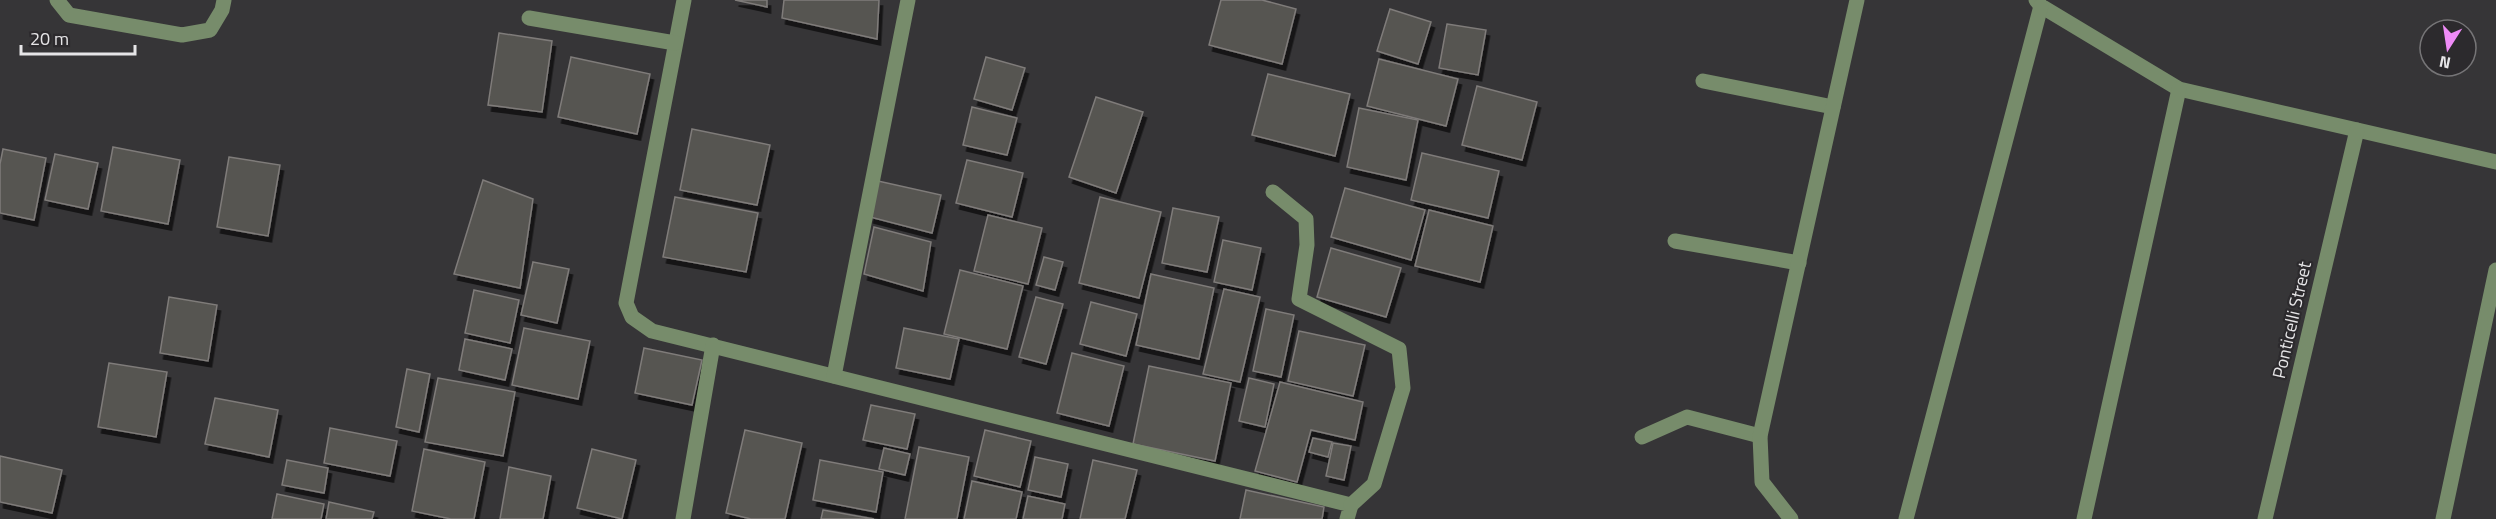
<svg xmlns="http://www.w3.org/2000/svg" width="2496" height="519" font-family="'Titillium Web',sans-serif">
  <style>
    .building { fill: #575451; stroke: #7f7c7a; stroke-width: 1.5; filter: url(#shadow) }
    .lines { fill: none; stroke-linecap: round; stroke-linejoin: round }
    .minor { stroke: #778c6b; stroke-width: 15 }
    .labels { text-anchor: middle; stroke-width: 4.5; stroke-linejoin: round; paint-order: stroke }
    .street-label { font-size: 18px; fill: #e6e5e7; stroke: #2c2a2d }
  </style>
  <defs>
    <filter id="shadow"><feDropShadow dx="3.5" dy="6" stdDeviation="0" flood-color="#0009"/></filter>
  </defs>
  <rect width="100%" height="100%" fill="#363537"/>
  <g class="building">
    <polygon points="735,0 767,0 767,7"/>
    <polygon points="784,0 879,0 877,39 782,18"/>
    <polygon points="1221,0 1262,0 1296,9 1282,64 1209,45"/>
    <polygon points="1390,9 1431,22 1418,64 1377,51"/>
    <polygon points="1447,24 1486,30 1478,75 1439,68"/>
    <polygon points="499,33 552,41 542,112 488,105"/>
    <polygon points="571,57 650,74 637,134 558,117"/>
    <polygon points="986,57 1025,68 1012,110 974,99"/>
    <polygon points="1379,59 1458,79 1446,126 1367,106"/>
    <polygon points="1268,74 1350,94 1335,156 1252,135"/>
    <polygon points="1477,86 1537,102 1522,160 1462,145"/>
    <polygon points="1096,97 1143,112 1116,193 1069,177"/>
    <polygon points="972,107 1017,118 1007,155 963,145"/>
    <polygon points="1359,108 1418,120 1406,180 1347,167"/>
    <polygon points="692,129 770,145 757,205 680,190"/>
    <polygon points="113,147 180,160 168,224 101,211"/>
    <polygon points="3,149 46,158 34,220 0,213 0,164"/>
    <polygon points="1422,153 1499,171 1488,218 1411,200"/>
    <polygon points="55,154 98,163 88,209 45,200"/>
    <polygon points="229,157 280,165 268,236 217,227"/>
    <polygon points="967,160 1023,173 1012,217 956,203"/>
    <polygon points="483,180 533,199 520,288 454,274"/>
    <polygon points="878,181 941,195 932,233 870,217"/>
    <polygon points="1345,188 1425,210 1411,260 1331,237"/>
    <polygon points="675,197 758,213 746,272 663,257"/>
    <polygon points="1100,197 1161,212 1139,298 1079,283"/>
    <polygon points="1173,208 1219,217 1207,272 1162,263"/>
    <polygon points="1429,210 1493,226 1480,282 1415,266"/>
    <polygon points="988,215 1042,228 1028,284 974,271"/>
    <polygon points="874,227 931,242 923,291 864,274"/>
    <polygon points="1223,240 1261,248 1252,290 1214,282"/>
    <polygon points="1331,248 1401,268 1386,317 1317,297"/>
    <polygon points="1044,257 1063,262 1055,290 1036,285"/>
    <polygon points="533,262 569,269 557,323 521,315"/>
    <polygon points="960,270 1023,286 1007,349 944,334"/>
    <polygon points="1151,274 1214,288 1199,359 1136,345"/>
    <polygon points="1224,289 1260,297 1240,382 1203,374"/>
    <polygon points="474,290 519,300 510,343 465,333"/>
    <polygon points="169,297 217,305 208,361 160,353"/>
    <polygon points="1036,297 1063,304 1046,364 1019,357"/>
    <polygon points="1091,302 1137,314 1126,356 1080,344"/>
    <polygon points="1266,309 1294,315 1281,377 1253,371"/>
    <polygon points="524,328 590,341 578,399 512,385"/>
    <polygon points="904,328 959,339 950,379 896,368"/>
    <polygon points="1299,331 1365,345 1353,396 1288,381"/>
    <polygon points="465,339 512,349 505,380 459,370"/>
    <polygon points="644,348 702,360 692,405 635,393"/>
    <polygon points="1072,353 1124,366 1109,426 1057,413"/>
    <polygon points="109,363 167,372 156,437 98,427"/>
    <polygon points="1149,366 1231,383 1215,461 1133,444"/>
    <polygon points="407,369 430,374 419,432 396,427"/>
    <polygon points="438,378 515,392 503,456 425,442"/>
    <polygon points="1249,378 1274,384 1265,427 1239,421"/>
    <polygon points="1280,382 1363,402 1355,440 1311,430 1297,482 1255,471"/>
    <polygon points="215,398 278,410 269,457 205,444"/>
    <polygon points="871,405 915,414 907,449 863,440"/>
    <polygon points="330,428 397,441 390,476 324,463"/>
    <polygon points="745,430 802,443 785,519 751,519 726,513"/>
    <polygon points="985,430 1031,441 1020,487 974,476"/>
    <polygon points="1313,438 1332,442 1328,457 1309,452"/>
    <polygon points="1333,443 1351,446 1344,480 1326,476"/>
    <polygon points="919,447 969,457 957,519 905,519"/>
    <polygon points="884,448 910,454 905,475 879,469"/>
    <polygon points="424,449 485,462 474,519 451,519 412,511"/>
    <polygon points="592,449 636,460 622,519 577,508"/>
    <polygon points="0,456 62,470 52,513 0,502"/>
    <polygon points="1035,457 1068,464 1061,497 1028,490"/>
    <polygon points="287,460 328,468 324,493 282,485"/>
    <polygon points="820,460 883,472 876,512 813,500"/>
    <polygon points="1093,460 1137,470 1125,519 1080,519"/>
    <polygon points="509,467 551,476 543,519 500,519"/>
    <polygon points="972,481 1022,492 1016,519 964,519"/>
    <polygon points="1246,490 1324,507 1322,519 1240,519"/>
    <polygon points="277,494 324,504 321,519 272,519"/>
    <polygon points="1028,496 1065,504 1062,519 1023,519"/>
    <polygon points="329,502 374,512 372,519 326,519"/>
    <polygon points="823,510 874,519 821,519"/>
  </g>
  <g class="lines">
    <g class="minor">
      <polyline points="57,0 69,15 182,35 210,30 222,10 224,0"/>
      <polyline points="684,0 626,303 632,317 652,331 1351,505 1347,519"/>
      <polyline points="2036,0 2041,6 2179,89 2496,162"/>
      <polyline points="529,18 675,43"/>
      <polyline points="1703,81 1833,107"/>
      <polyline points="1273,192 1306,219 1307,245 1299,299 1399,349 1403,388 1374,484 1351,505"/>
      <polyline points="1675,241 1799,263"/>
      <polyline points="834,376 908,0"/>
      <polyline points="1642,437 1687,417 1760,436"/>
      <polyline points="683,519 713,345"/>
      <polyline points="1791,519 1762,482 1760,436 1857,0"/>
      <polyline points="1906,519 2041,6"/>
      <polyline points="2084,519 2179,89"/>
      <polyline points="2265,519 2357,130"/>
      <polyline points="2443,519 2496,270"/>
    </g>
  </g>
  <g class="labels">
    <g class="street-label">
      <text transform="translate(2292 320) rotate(-77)" y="6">Ponticelli Street</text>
    </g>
  </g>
  <g transform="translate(2448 48) rotate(192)"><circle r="28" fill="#2c2a2d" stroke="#767577" stroke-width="1.5"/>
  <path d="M0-4.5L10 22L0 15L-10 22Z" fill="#ef8bf7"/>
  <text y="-9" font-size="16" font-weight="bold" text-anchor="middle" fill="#e6e5e7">N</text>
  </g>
  <path d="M21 45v9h114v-9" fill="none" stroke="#e6e5e7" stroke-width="3"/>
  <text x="30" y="45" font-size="18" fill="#e6e5e7" stroke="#2c2a2d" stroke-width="4.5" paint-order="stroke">20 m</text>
</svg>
